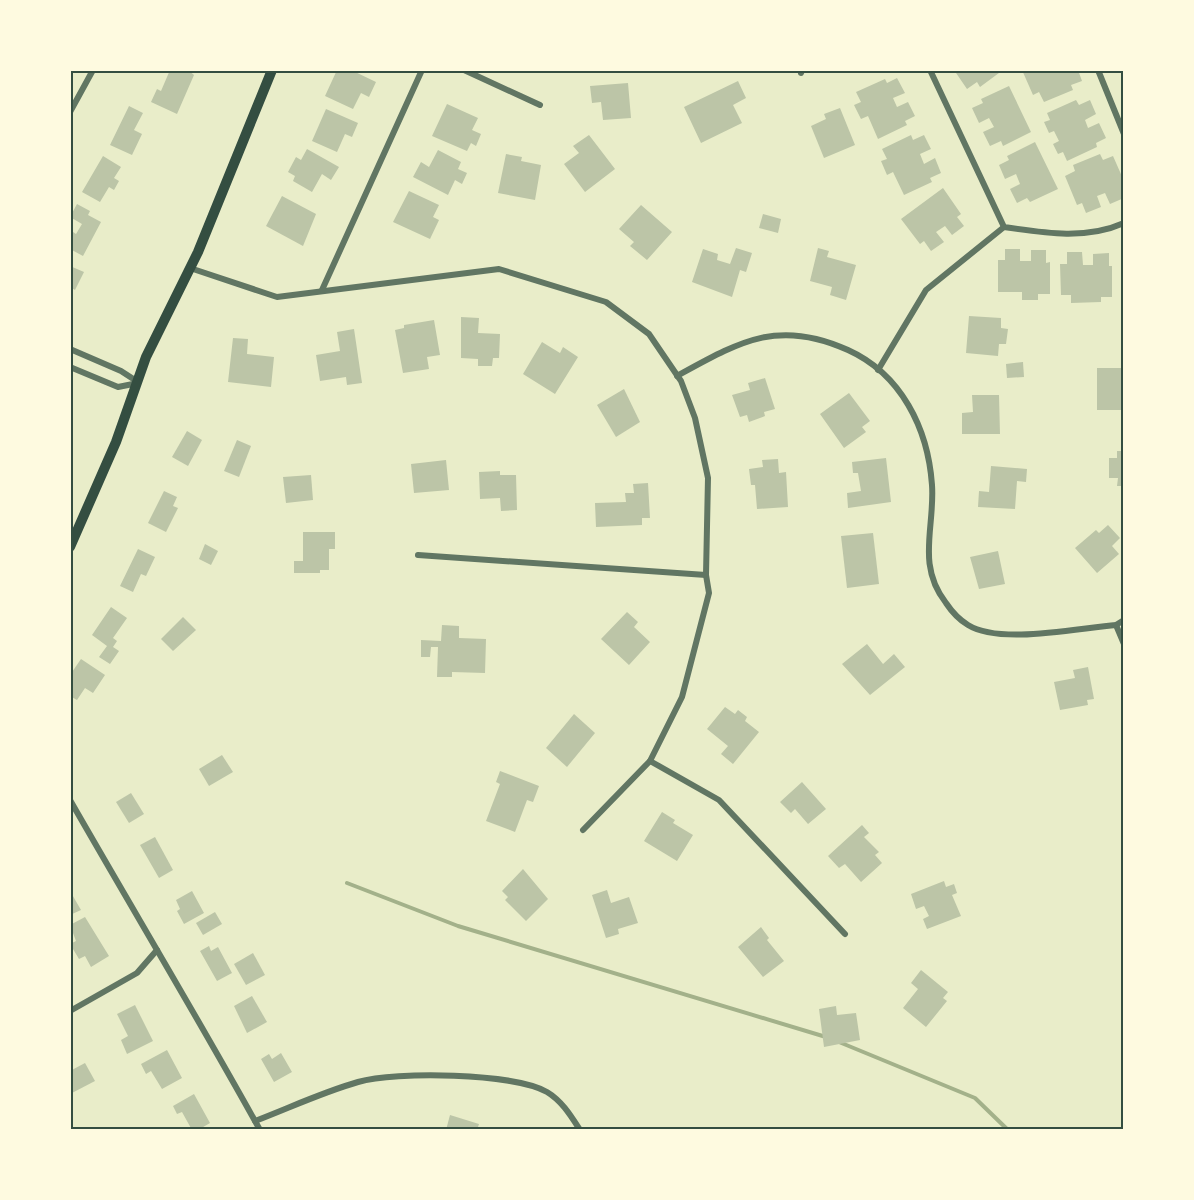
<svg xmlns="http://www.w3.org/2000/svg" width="1194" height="1200" font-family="'Noto Serif',serif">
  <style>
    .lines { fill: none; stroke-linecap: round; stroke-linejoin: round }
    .stream { stroke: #a3b18a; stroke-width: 4 }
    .building { fill: #bcc5a7 }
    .minor { stroke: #617663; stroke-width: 6 }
    .secondary { stroke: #344e41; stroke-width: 10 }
    .neatline { fill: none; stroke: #344e41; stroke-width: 2 }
  </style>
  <rect width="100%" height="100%" fill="#e9edc9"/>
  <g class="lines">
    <g class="stream">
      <polyline points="347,883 458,926 826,1037"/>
      <polyline points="839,1042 975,1098 1008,1130"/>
    </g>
  </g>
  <g class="building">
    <polygon points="170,70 188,70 194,75 177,114 151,102 157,89 161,91"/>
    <polygon points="337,70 351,70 376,82 369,97 361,93 353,109 325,96"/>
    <polygon points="954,70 1003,70 980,87 977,82 967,89"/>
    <polygon points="1022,70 1078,70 1082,81 1071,85 1073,90 1044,102 1039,92 1033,95"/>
    <polygon points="897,78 905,93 893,98 897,107 908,102 915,116 905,121 907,125 878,139 868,116 861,119 854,105 861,102 856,92 885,79 887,83"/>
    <polygon points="738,81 746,98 733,105 742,123 701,143 684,107"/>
    <polygon points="628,83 631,118 603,120 601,102 592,103 590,86"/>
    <polygon points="1009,86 1031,132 1003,146 1001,141 990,146 983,132 994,127 989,118 979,123 972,108 983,103 981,99"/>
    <polygon points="1076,100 1079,105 1090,100 1096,114 1085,120 1088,128 1099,123 1106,138 1096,143 1097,147 1067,161 1063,152 1058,154 1053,144 1059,141 1054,131 1049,133 1044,122 1050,120 1047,113"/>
    <polygon points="447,104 478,118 472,130 481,134 476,146 471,143 467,151 432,136"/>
    <polygon points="129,106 143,113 134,130 142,134 132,155 110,145"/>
    <polygon points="840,108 855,145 824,158 811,126 826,119 824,114"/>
    <polygon points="326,109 358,123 352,137 345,134 337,152 312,141"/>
    <polygon points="589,135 615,169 585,192 564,164 579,153 573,146"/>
    <polygon points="911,135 913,140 924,135 931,149 920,154 924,164 935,158 941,173 930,178 932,182 904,195 893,172 887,175 881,161 887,159 882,149"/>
    <polygon points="1035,142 1058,189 1030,202 1027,198 1017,203 1010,189 1020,184 1016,174 1005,179 999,165 1009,160 1007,156"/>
    <polygon points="307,149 339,167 331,180 322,174 312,192 293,181 295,176 288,172 296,157 301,160"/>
    <polygon points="438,150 461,162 458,169 467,173 462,184 455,180 448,195 413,177 421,162 429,167"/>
    <polygon points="506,154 522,157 521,161 541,165 535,200 498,193"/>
    <polygon points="1100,154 1103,160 1113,156 1124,181 1121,187 1124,198 1110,204 1105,193 1097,196 1101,207 1086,213 1082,203 1077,205 1065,176 1075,171 1073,165"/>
    <polygon points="103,156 121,167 114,178 119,181 114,190 109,187 100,202 82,192"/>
    <polygon points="943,188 961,214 957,217 964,226 952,235 945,226 936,232 944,242 931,251 924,241 920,244 901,219"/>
    <polygon points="409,191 439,205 433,217 439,220 430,239 393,222"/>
    <polygon points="282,196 316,214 303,246 266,226"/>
    <polygon points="77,204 90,211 88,215 101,222 83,256 70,249 70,230 76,234 82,224 70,217"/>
    <polygon points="641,205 672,232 647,260 630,246 634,242 619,229"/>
    <polygon points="763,214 781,219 778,233 759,228"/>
    <polygon points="736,248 752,253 746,272 740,270 732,297 692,282 703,249 718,254 717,260 730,264"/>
    <polygon points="818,248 829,251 827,257 856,265 846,300 830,295 832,287 810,281"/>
    <polygon points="1005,249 1020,249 1020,261 1031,261 1031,250 1046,250 1046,263 1050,262 1050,294 1038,294 1038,300 1022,300 1022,292 998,292 998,260 1005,260"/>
    <polygon points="1067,252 1082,252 1083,265 1093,265 1093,254 1109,253 1109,266 1112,266 1112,297 1101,297 1101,302 1071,303 1071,295 1061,295 1060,264 1067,264"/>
    <polygon points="70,266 84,272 75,290 70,287"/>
    <polygon points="969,316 1001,318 1001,328 1008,329 1006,344 999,344 998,356 966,353"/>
    <polygon points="461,317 479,318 478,333 500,334 499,358 493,358 492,366 478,366 478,359 461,358"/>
    <polygon points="434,320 440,355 427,357 429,369 403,373 395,330 404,328 404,325"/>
    <polygon points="354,329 362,383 347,385 346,377 320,381 316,355 340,351 337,332"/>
    <polygon points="233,338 248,339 247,354 274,357 271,387 228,382"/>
    <polygon points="542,342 560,353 563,347 578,357 555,394 523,374"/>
    <polygon points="1023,362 1024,377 1007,378 1006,364"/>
    <rect x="1097" y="368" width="27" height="42"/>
    <polygon points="765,378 775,409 764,412 765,416 749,422 747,415 740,417 732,395 750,390 748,383"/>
    <polygon points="624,389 640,422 616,437 597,405"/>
    <polygon points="849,393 870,421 862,427 866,432 844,448 820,414"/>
    <polygon points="972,395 999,395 1000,434 962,434 962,413 973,412"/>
    <polygon points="187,431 202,440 188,466 172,457"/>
    <polygon points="237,440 251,446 239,477 224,471"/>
    <polygon points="1117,451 1124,451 1124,486 1117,486 1118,478 1109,478 1109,458 1117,458"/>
    <polygon points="886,458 891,502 848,508 847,493 861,491 858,473 853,473 852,462"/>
    <polygon points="778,459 779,473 786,472 788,507 757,509 755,485 751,485 749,469 763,467 762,460"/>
    <polygon points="446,460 449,490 414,493 411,464"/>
    <polygon points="991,466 1027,469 1026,482 1017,481 1015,509 978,507 979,491 989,492"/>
    <polygon points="500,471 500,475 516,475 517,510 501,511 500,498 480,499 479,472"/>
    <polygon points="311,475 313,500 286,503 283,477"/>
    <polygon points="648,483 650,518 642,518 642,525 596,527 595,503 626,502 625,493 634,493 633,484"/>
    <polygon points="164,491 177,497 173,506 178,508 166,532 148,523"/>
    <polygon points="1108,525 1120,538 1112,546 1119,554 1097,573 1075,548 1096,530 1099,533"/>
    <polygon points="303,532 335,532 335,549 329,549 329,570 320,570 320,573 294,573 294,561 303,561"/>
    <polygon points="873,533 879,584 847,588 841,536"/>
    <polygon points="205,544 218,551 211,565 199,559"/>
    <polygon points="138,549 155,557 146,576 141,574 133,592 120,586"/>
    <polygon points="998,551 1005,584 979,589 970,557"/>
    <polygon points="111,607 127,618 113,638 117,641 113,647 119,651 110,664 99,657 107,646 92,635"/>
    <polygon points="627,612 638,622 634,627 650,642 629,665 601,639"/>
    <polygon points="183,617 196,630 173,651 161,639"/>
    <polygon points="442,625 459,626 459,638 486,639 485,673 452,672 452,677 437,677 438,647 431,647 430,657 421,657 421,640 441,641"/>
    <polygon points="867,644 883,664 894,654 905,667 870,695 842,664"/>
    <polygon points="81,659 105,675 93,693 85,688 77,700 70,696 70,675"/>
    <polygon points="1088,667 1094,699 1087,700 1088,705 1060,710 1054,682 1075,678 1073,670"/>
    <polygon points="725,707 735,714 738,710 747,717 745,721 759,732 733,764 721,754 728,746 707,729"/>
    <polygon points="574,714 595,733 567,767 546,748"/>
    <polygon points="222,755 233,772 209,786 199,769"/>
    <polygon points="500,771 539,786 533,802 527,800 515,832 486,821 500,784 496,782"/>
    <polygon points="802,782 826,809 808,824 795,809 791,813 780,802"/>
    <polygon points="131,793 144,814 129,823 116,802"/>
    <polygon points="662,812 675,820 673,823 693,835 677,861 644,841"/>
    <polygon points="862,825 869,833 864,837 879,852 875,855 882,863 861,882 845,864 839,868 828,856"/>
    <polygon points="155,837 173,870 159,878 140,845"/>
    <polygon points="523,869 548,899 526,921 505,900 508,897 502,891"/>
    <polygon points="944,881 946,887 954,884 957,893 952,895 961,916 927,929 923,919 929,916 924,906 916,909 911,894"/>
    <polygon points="607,890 611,903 629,897 638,923 618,929 619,934 606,938 592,895"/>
    <polygon points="70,891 81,910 70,915"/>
    <polygon points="192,891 204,913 184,924 177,911 180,909 176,900"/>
    <polygon points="215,912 222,924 203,935 196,923"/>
    <polygon points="85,917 109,956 91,967 85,956 79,959 70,944 76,941 70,925"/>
    <polygon points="761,927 769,938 767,940 784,961 763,977 738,947"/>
    <polygon points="209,946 211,951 218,947 232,973 217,981 200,951"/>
    <polygon points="253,953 265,975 246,985 234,964"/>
    <polygon points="921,970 948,992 943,998 947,1001 926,1027 903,1008 918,989 911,983"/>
    <polygon points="252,996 267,1022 247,1033 234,1006"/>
    <polygon points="135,1005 153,1041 127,1054 121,1040 128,1036 117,1014"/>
    <polygon points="836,1006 837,1015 856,1013 860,1040 824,1047 819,1009"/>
    <polygon points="167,1050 182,1078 162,1089 151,1071 146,1074 141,1064"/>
    <polygon points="281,1053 292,1072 274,1082 261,1059 269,1054 272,1059"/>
    <polygon points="85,1063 95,1081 70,1094 70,1071"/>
    <polygon points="194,1094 210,1123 198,1130 192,1130 182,1112 177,1114 173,1106"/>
    <polygon points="450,1115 479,1124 477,1130 446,1130"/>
  </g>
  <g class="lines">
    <g class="minor">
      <polyline points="464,70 540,105"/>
      <path d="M930 70 1004 227C1044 233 1086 240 1124 223"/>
      <polyline points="1098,70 1124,134"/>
      <polyline points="801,73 802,70"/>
      <polyline points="70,112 93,70"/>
      <polyline points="190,268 277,297 499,269 606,302 649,334 681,381 695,418 708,478 706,575 709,593 682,697 650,761 583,830"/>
      <polyline points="322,290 422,70"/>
      <polyline points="70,349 121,371 138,382"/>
      <polyline points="70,367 118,387 138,383"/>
      <polyline points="878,370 926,290 1004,227"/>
      <path d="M677 376C739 342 778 318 848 350 901 374 928 428 932 485 935 527 916 565 946 603 952 612 958 619 968 625 1000 645 1078 628 1116 625L1124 620"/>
      <polyline points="418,555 706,575"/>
      <polyline points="1116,625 1124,644"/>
      <polyline points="650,761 719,800 845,934"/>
      <path d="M70 800C133 910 198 1018 260 1130"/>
      <polyline points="70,1011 137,973 157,950"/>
      <path d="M255 1121C289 1108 323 1092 358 1082 396 1071 513 1073 547 1092 562 1101 571 1116 580 1130"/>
    </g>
    <polyline class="secondary" points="70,547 116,442 146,357 198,252 272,70"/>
  </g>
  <rect width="1194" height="1200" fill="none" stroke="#fefae0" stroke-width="144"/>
  <rect x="72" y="72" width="1050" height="1056" class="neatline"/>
</svg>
